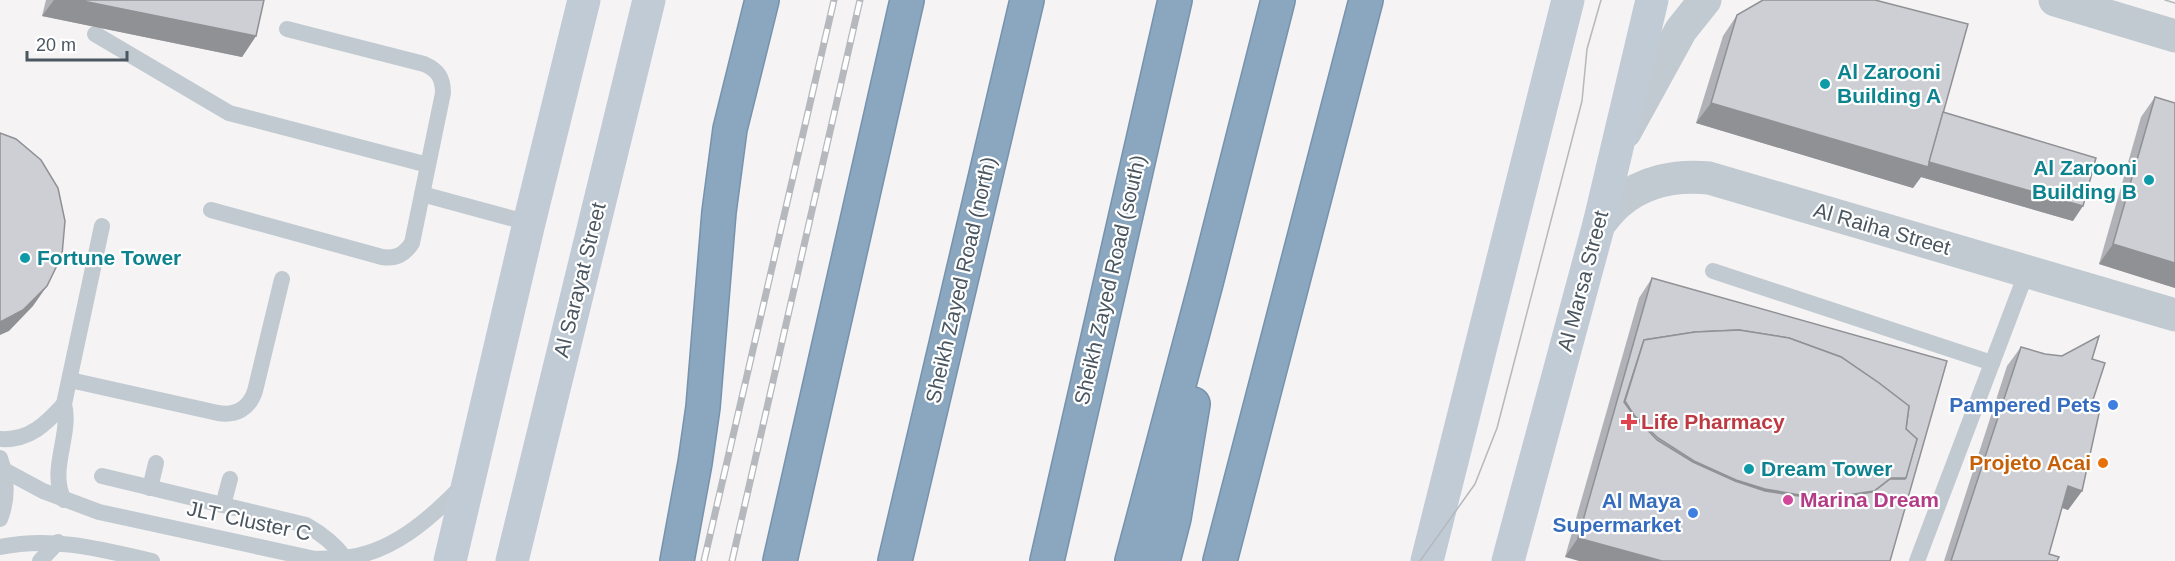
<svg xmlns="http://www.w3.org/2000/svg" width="2175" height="561" font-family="Helvetica,sans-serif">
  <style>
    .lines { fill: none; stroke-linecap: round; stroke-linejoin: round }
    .highway-casing { stroke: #7692ac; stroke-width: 36 }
    .lane { stroke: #c1cad1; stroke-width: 16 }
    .street { stroke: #c1cad1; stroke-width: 33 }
    .secondary { stroke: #c1cbd5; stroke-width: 33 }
    .highway { stroke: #8ba7c0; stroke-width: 33 }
    .tram { stroke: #b5b8bc; stroke-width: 1.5 }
    .rail-casing { stroke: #b5b8bc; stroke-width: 7 }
    .rail { stroke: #fff; stroke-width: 4.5; stroke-dasharray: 14; stroke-linecap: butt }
    .wall { fill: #b0b2b7 }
    .shaded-wall { fill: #909195 }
    .building { fill: #cdcfd5; stroke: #909195; stroke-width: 1.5; fill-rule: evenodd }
    .culture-dot { fill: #0f9aa8; stroke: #fff; stroke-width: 2 }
    .shop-dot { fill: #3f7fe0; stroke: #fff; stroke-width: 2 }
    .health-dot { fill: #e0444e; stroke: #fff; stroke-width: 2 }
    .food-dot { fill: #e8710a; stroke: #fff; stroke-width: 2 }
    .hotel-dot { fill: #d1479c; stroke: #fff; stroke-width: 2 }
    .labels { text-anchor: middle; stroke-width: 4.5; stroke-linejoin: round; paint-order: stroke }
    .culture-label { font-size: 21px; font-weight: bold; fill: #0d838f; stroke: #fff; text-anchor: start }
    .street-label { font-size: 21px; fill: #4a5660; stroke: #fff }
    .shop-label { font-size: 21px; font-weight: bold; fill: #366cbe; stroke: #fff; text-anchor: end }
    .health-label { font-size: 21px; font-weight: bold; fill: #be3a42; stroke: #fff; text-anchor: start }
    .food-label { font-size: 21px; font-weight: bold; fill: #c56008; stroke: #fff; text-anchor: end }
    .hotel-label { font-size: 21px; font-weight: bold; fill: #b23c85; stroke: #fff; text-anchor: start }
  </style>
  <rect width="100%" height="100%" fill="#f5f3f3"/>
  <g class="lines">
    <g class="highway-casing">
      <g id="highway">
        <polyline points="677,561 695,463 703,407 719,212 730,129 762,0"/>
        <polyline points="780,561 907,0"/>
        <polyline points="895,561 1027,0"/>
        <polyline points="1047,561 1175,0"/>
        <polyline points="1132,561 1206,283 1278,0"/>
        <polyline points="1163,561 1174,518 1193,404"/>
        <polyline points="1220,561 1366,0"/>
      </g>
    </g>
    <g class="lane">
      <polyline points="95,34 229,113 428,165"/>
      <polyline points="422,194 529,223"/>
      <path d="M211 210 382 257C396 259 404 255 412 243L443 93C443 78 438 70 424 64L287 29"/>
      <polyline points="1713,271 1992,363"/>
      <path d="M70 380 218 413C236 416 249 409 255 391L282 279"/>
      <path d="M0 439C29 441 46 424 64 404"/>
      <path d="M0 458C7 478 8 499 0 519"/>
      <path d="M4 470 43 491 99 512 315 559C324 558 334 559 343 558 391 554 430 519 462 486"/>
      <path d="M102 476 306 525C322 534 334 543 345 558"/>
      <polyline points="150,488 156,463"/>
      <path d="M64 500C48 470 72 435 64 404L102 226"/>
      <polyline points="223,505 230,479"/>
      <path d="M0 547C52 536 101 549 152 561"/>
      <polyline points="40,561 58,542"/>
      <polyline points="1917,561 2027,271"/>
    </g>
    <g class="street">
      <polyline points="2055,0 2175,36"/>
      <polyline points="1625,132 1681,30 1705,0"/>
      <path d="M1599 224C1605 217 1611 209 1618 203 1643 181 1677 175 1709 178L2175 315"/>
    </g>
    <g class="secondary">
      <polyline points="450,561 529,223 584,0"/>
      <polyline points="512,561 649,0"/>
      <polyline points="1427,561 1568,0"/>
      <polyline points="1508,561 1599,224 1652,0"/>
    </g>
    <use href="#highway" class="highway"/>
    <g class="tram">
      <polyline points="2165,0 2175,3"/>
      <polyline points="1420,561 1475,484 1497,428 1582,101 1587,49 1601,0"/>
    </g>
    <g class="rail-casing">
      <g id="rail">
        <polyline points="704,561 834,0"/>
        <polyline points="732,561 860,0"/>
      </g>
    </g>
    <use href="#rail" class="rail"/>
  </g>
  <g class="wall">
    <polygon points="46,0 264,0 256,36 242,57 42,16"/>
    <polygon points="1737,15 1943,112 2073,221 1921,177 1913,188 1696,123 1723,36"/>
    <polygon points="2155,97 2175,288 2099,264 2141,117"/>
    <polygon points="1652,278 1890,561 1565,557 1639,298"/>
    <polygon points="2021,347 2045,354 2092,359 2091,406 2082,491 2068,510 2062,508 2049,554 2057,561 1944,561 2007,366"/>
  </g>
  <g class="shaded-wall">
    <polygon points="54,0 78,0 256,36 242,57 42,16"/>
    <polygon points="1711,103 1927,161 2083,206 2073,221 1921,177 1913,188 1696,123"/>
    <polygon points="2113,244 2175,263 2175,288 2099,264"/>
    <polygon points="47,286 33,306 9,331 0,335 0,322"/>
    <polygon points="1906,478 1891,498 1721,501 1736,480"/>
    <polygon points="2068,486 2082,491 2068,510 2054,505"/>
    <polygon points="1578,538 1662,561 1579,561 1565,557"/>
  </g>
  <g class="building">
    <polygon points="78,0 264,0 256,36"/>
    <polygon points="1763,0 1875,0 1968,24 1928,167 1711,103 1737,15"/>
    <polygon points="2155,97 2175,103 2175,263 2113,244"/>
    <polygon points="1943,112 2096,158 2083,206 1929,162"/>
    <polygon points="0,133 16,139 41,160 58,188 65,221 62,255 47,286 23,310 0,322"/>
    <path d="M1652 278 1947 361 1890 561H1662L1578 538ZM1739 330 1789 338 1841 357 1879 383 1909 406 1906 429 1917 439 1905 479H1890L1873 492 1839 497 1799 496 1765 491 1735 481 1693 462 1657 440 1634 416 1624 402 1644 340 1695 332Z"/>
    <polygon points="1739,330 1789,338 1841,357 1879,383 1909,406 1906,429 1917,439 1906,478 1891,478 1874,491 1840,496 1800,495 1765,489 1736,480 1694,461 1658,438 1634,415 1625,401 1644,340 1695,332"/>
    <polygon points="2099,336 2092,359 2105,363 2091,406 2100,409 2082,491 2068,486 2049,554 2059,557 2057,561 1951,561 2021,347 2045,354 2062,356"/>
  </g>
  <g class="culture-dot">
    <circle cx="1825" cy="84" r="6"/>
    <circle cx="2149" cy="180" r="6"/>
    <circle cx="25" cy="258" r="6"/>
    <circle cx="1749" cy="469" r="6"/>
  </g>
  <g class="shop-dot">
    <circle cx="2113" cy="405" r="6"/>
    <circle cx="1693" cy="513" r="6"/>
  </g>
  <path class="health-dot" d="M1626 413h6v6h6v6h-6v6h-6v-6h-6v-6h6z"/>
  <circle class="food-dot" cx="2103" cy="463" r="6"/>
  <circle class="hotel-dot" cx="1788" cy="500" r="6"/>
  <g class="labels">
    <g class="culture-label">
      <text x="1837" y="79">Al Zarooni<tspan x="1837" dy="24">Building A</tspan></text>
      <text x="2137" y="175" text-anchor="end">Al Zarooni<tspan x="2137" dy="24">Building B</tspan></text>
      <text x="37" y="265">Fortune Tower</text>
      <text x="1761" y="476">Dream Tower</text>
    </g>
    <g class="street-label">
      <text transform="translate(1882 229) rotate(16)" y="7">Al Raiha Street</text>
      <text transform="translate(580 280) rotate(-76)" y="7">Al Sarayat Street</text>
      <text transform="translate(961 280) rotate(-77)" y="7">Sheikh Zayed Road (north)</text>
      <text transform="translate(1110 280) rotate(-77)" y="7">Sheikh Zayed Road (south)</text>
      <text transform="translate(1583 281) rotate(-75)" y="7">Al Marsa Street</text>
      <text transform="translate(249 521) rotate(12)" y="7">JLT Cluster C</text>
    </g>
    <g class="shop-label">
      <text x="2101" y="412">Pampered Pets</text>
      <text x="1681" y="508">Al Maya<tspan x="1681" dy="24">Supermarket</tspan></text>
    </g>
    <g class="health-label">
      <text x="1641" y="429">Life Pharmacy</text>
    </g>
    <g class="food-label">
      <text x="2091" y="470">Projeto Acai</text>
    </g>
    <g class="hotel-label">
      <text x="1800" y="507">Marina Dream</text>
    </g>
  </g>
  <path d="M27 51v9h100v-9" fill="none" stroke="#4a5660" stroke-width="3"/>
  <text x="36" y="51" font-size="18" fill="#4a5660" stroke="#ffffff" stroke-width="4.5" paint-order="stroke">20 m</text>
</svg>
